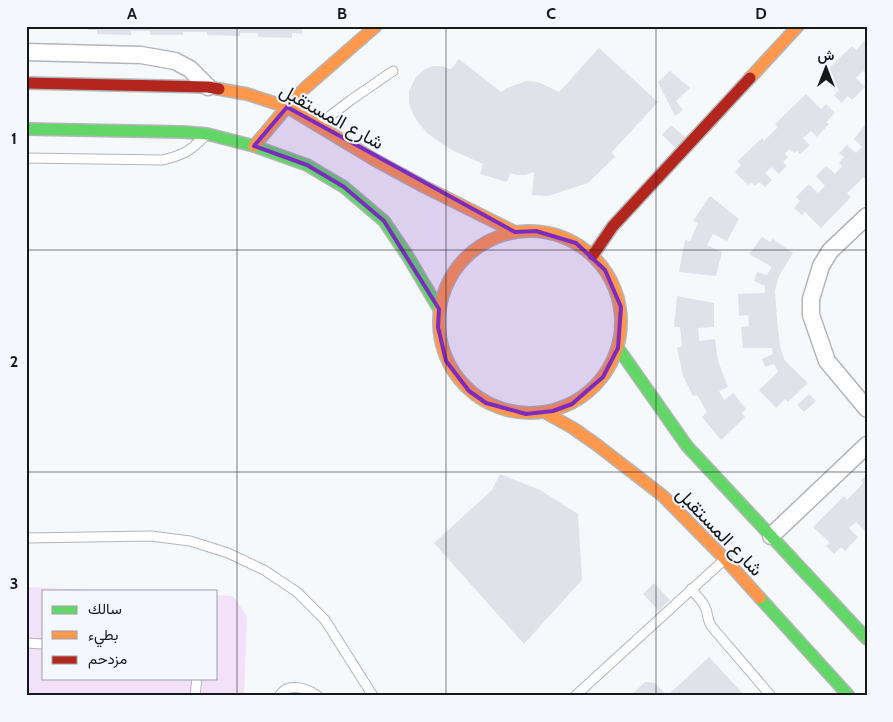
<svg xmlns="http://www.w3.org/2000/svg" width="893" height="722" font-family="Cabin,Vazirmatn,sans-serif">
  <style>
    .green { fill: #f3e1fa }
    .building { fill: #e0e1e9 }
    .lines { fill: none; stroke-linecap: round; stroke-linejoin: round }
    .lane-casing { stroke: #b3b5b8; stroke-width: 11 }
    .street-casing { stroke: #b3b5b8; stroke-width: 19 }
    .fast-casing { stroke: #b3b5b8; stroke-width: 14 }
    .slow-casing { stroke: #b3b5b8; stroke-width: 14 }
    .jam-casing { stroke: #b3b5b8; stroke-width: 14 }
    .lane { stroke: #fefeff; stroke-width: 9 }
    .street { stroke: #fefeff; stroke-width: 16 }
    .fast { stroke: #63d668; stroke-width: 11 }
    .slow { stroke: #ff974d; stroke-width: 11 }
    .jam { stroke: #b3261e; stroke-width: 11 }
    .marked { fill: #7b2cbf; fill-opacity: 0.2; stroke: #7b2cbf; stroke-width: 4; stroke-linejoin: round }
    .grid { fill: none; stroke: #17181a; stroke-width: 1; stroke-opacity: 0.55 }
    .labels { text-anchor: middle; stroke-width: 4; stroke-linejoin: round; paint-order: stroke }
    .street-label { font-size: 19px; fill: #17181a; stroke: #f4f8fe }
    .neatline { fill: none; stroke: #17181a; stroke-width: 2 }
    .grid-label { font-size: 16px; text-anchor: middle; font-weight: bold; fill: #17181a }
  </style>
  <rect width="100%" height="100%" fill="#f6f9fc"/>
  <polygon class="green" points="26,587 113,591 44,591 44,678 216,678 216,595 233,596 247,616 244,696 26,696"/>
  <g class="building">
    <polygon points="88,26 302,26 302,34 292,33 292,38 258,37 258,33 240,33 240,36 207,35 207,32 183,32 183,35 150,35 150,31 131,31 131,35 97,34 97,30 88,30"/>
    <polygon points="867,38 867,75 863,71 856,78 865,87 852,100 848,96 841,103 834,95 837,92 821,76 852,46 856,50"/>
    <polygon points="599,48 658,102 612,152 615,157 588,183 548,196 532,195 534,172 525,175 517,175 510,173 507,182 480,174 483,164 454,151 439,142 427,133 418,122 413,114 409,103 409,91 416,77 425,69 433,66 442,66 449,69 452,68 459,59 501,92 507,88 526,81 538,82 559,92"/>
    <polygon points="670,71 690,88 676,101 683,110 675,116 658,82"/>
    <polygon points="806,94 821,109 826,104 835,113 826,122 829,124 817,137 811,131 803,138 810,145 800,154 797,151 794,153 790,149 785,153 788,157 783,162 787,166 779,174 772,167 765,173 772,180 765,187 759,182 755,186 751,182 748,185 735,172 741,165 738,161 762,138 764,141 778,127 775,124"/>
    <polygon points="671,125 686,138 676,148 662,135"/>
    <polygon points="865,125 867,126 867,180 864,177 847,193 851,197 821,228 805,212 802,215 794,208 800,201 796,197 809,184 818,193 825,186 816,176 826,166 835,174 842,166 839,163 844,157 839,153 847,145 856,153 862,147 854,139"/>
    <polygon points="710,196 739,219 727,241 713,234 707,245 722,252 716,276 679,272 685,240 690,241 698,223 693,221"/>
    <polygon points="762,237 770,242 773,239 793,253 779,276 775,291 777,319 780,347 785,361 808,383 788,402 785,399 776,408 759,390 778,372 774,364 765,367 762,359 773,354 772,348 743,348 741,327 749,326 748,315 739,316 738,294 765,293 765,286 754,281 757,272 767,275 772,267 749,254"/>
    <polygon points="677,296 714,303 714,327 698,328 699,341 715,339 718,361 728,387 719,391 724,400 733,393 746,409 742,413 745,417 721,440 702,417 707,412 697,395 693,396 683,376 677,348 682,346 680,327 674,327"/>
    <polygon points="809,394 816,401 804,412 797,405"/>
    <polygon points="500,474 540,490 578,514 582,580 524,644 434,543 492,490"/>
    <polygon points="867,475 867,529 865,531 856,522 849,528 858,537 845,551 841,547 834,554 826,546 830,543 813,527 844,496 847,500 863,483 861,480"/>
    <polygon points="654,583 670,600 659,611 643,594"/>
    <polygon points="709,657 745,696 667,696"/>
    <polygon points="645,682 655,683 667,696 630,696"/>
  </g>
  <g class="lines">
    <g class="lane-casing">
      <g id="lane">
        <polyline points="318,125 351,100 393,71"/>
        <path d="M26 158 163 160C183 155 190 151 204 137"/>
        <polyline points="26,538 151,536 190,541 228,553 264,570 297,592 325,620 373,696"/>
        <path d="M691 589C696 595 702 600 705 607 709 614 706 619 712 627L771 696"/>
        <polyline points="26,643 44,644"/>
        <polyline points="195,696 197,678"/>
        <path d="M279 696C281 693 285 689 289 688 299 686 310 690 318 696"/>
        <polyline points="575,696 725,559"/>
      </g>
    </g>
    <g class="street-casing">
      <g id="street">
        <polyline points="26,52 141,55 175,61 190,69 208,87"/>
        <polyline points="867,216 830,251 821,266 811,299 811,315 827,361 867,409"/>
        <polyline points="771,536 867,445"/>
      </g>
    </g>
    <g class="fast-casing">
      <g id="fast">
        <polyline points="26,129 183,132 207,134 254,146 307,165 344,187 384,221 407,255 439,309"/>
        <polyline points="618,348 687,446 867,639"/>
        <polyline points="760,598 849,696"/>
      </g>
    </g>
    <g class="slow-casing">
      <g id="slow">
        <polyline points="750,78 798,26"/>
        <polyline points="219,89 247,94 287,107 375,160 423,186 515,232"/>
        <polyline points="254,146 287,107 305,88 376,26"/>
        <circle cx="530" cy="322" r="91"/>
        <polyline points="546,413 573,428 597,445 663,496 725,559 760,598"/>
      </g>
    </g>
    <g class="jam-casing">
      <g id="jam">
        <polyline points="26,83 208,87 219,89"/>
        <polyline points="593,255 613,226 750,78"/>
      </g>
    </g>
    <use href="#lane" class="lane"/>
    <use href="#street" class="street"/>
    <use href="#fast" class="fast"/>
    <use href="#slow" class="slow"/>
    <use href="#jam" class="jam"/>
  </g>
  <path class="marked" d="M287 107 515 232 536 231 576 243 605 270 621 307 618 348 603 377 572 404 553 411 526 414 486 403 469 391 446 361 438 327 439 309 384 221 344 187 307 165 254 146Z"/>
  <path class="grid" d="M237 26V696M446 26V696M656 26V696M26 250H867M26 472H867"/>
  <g class="labels">
    <g class="street-label">
      <text transform="translate(332 116) rotate(29)" y="7">شارع المستقبل</text>
      <text transform="translate(720 531) rotate(46)" y="7">شارع المستقبل</text>
    </g>
  </g>
  <rect width="893" height="722" fill="none" stroke="#f4f8fe" stroke-width="55"/>
  <rect x="42" y="590" width="175" height="90" fill="#f4f8fe" stroke="#9c9ea3"/>
  <rect x="52" y="606" width="25" height="8" fill="#63d668" stroke="#9c9ea3"/>
  <text x="88" y="614" font-size="15" fill="#17181a">سالك</text>
  <rect x="52" y="631" width="25" height="8" fill="#ff974d" stroke="#9c9ea3"/>
  <text x="88" y="640" font-size="15" fill="#17181a">بطيء</text>
  <rect x="52" y="656" width="25" height="8" fill="#b3261e" stroke="#9c9ea3"/>
  <text x="88" y="664" font-size="15" fill="#17181a">مزدحم</text>
  <g transform="translate(826 68)" stroke="#f4f8fe" stroke-width="4" paint-order="stroke">
  <path d="M0-4L9 19L0 12L-9 19Z" fill="#17181a"/>
  <text y="-8" font-size="14" font-weight="bold" text-anchor="middle" fill="#17181a">ش</text>
  </g>
  <rect x="28" y="28" width="838" height="666" class="neatline"/>
  <g class="grid-label">
    <text x="132" y="19">A</text>
    <text x="342" y="19">B</text>
    <text x="551" y="19">C</text>
    <text x="761" y="19">D</text>
    <text x="14" y="144">1</text>
    <text x="14" y="367">2</text>
    <text x="14" y="589">3</text>
  </g>
</svg>
